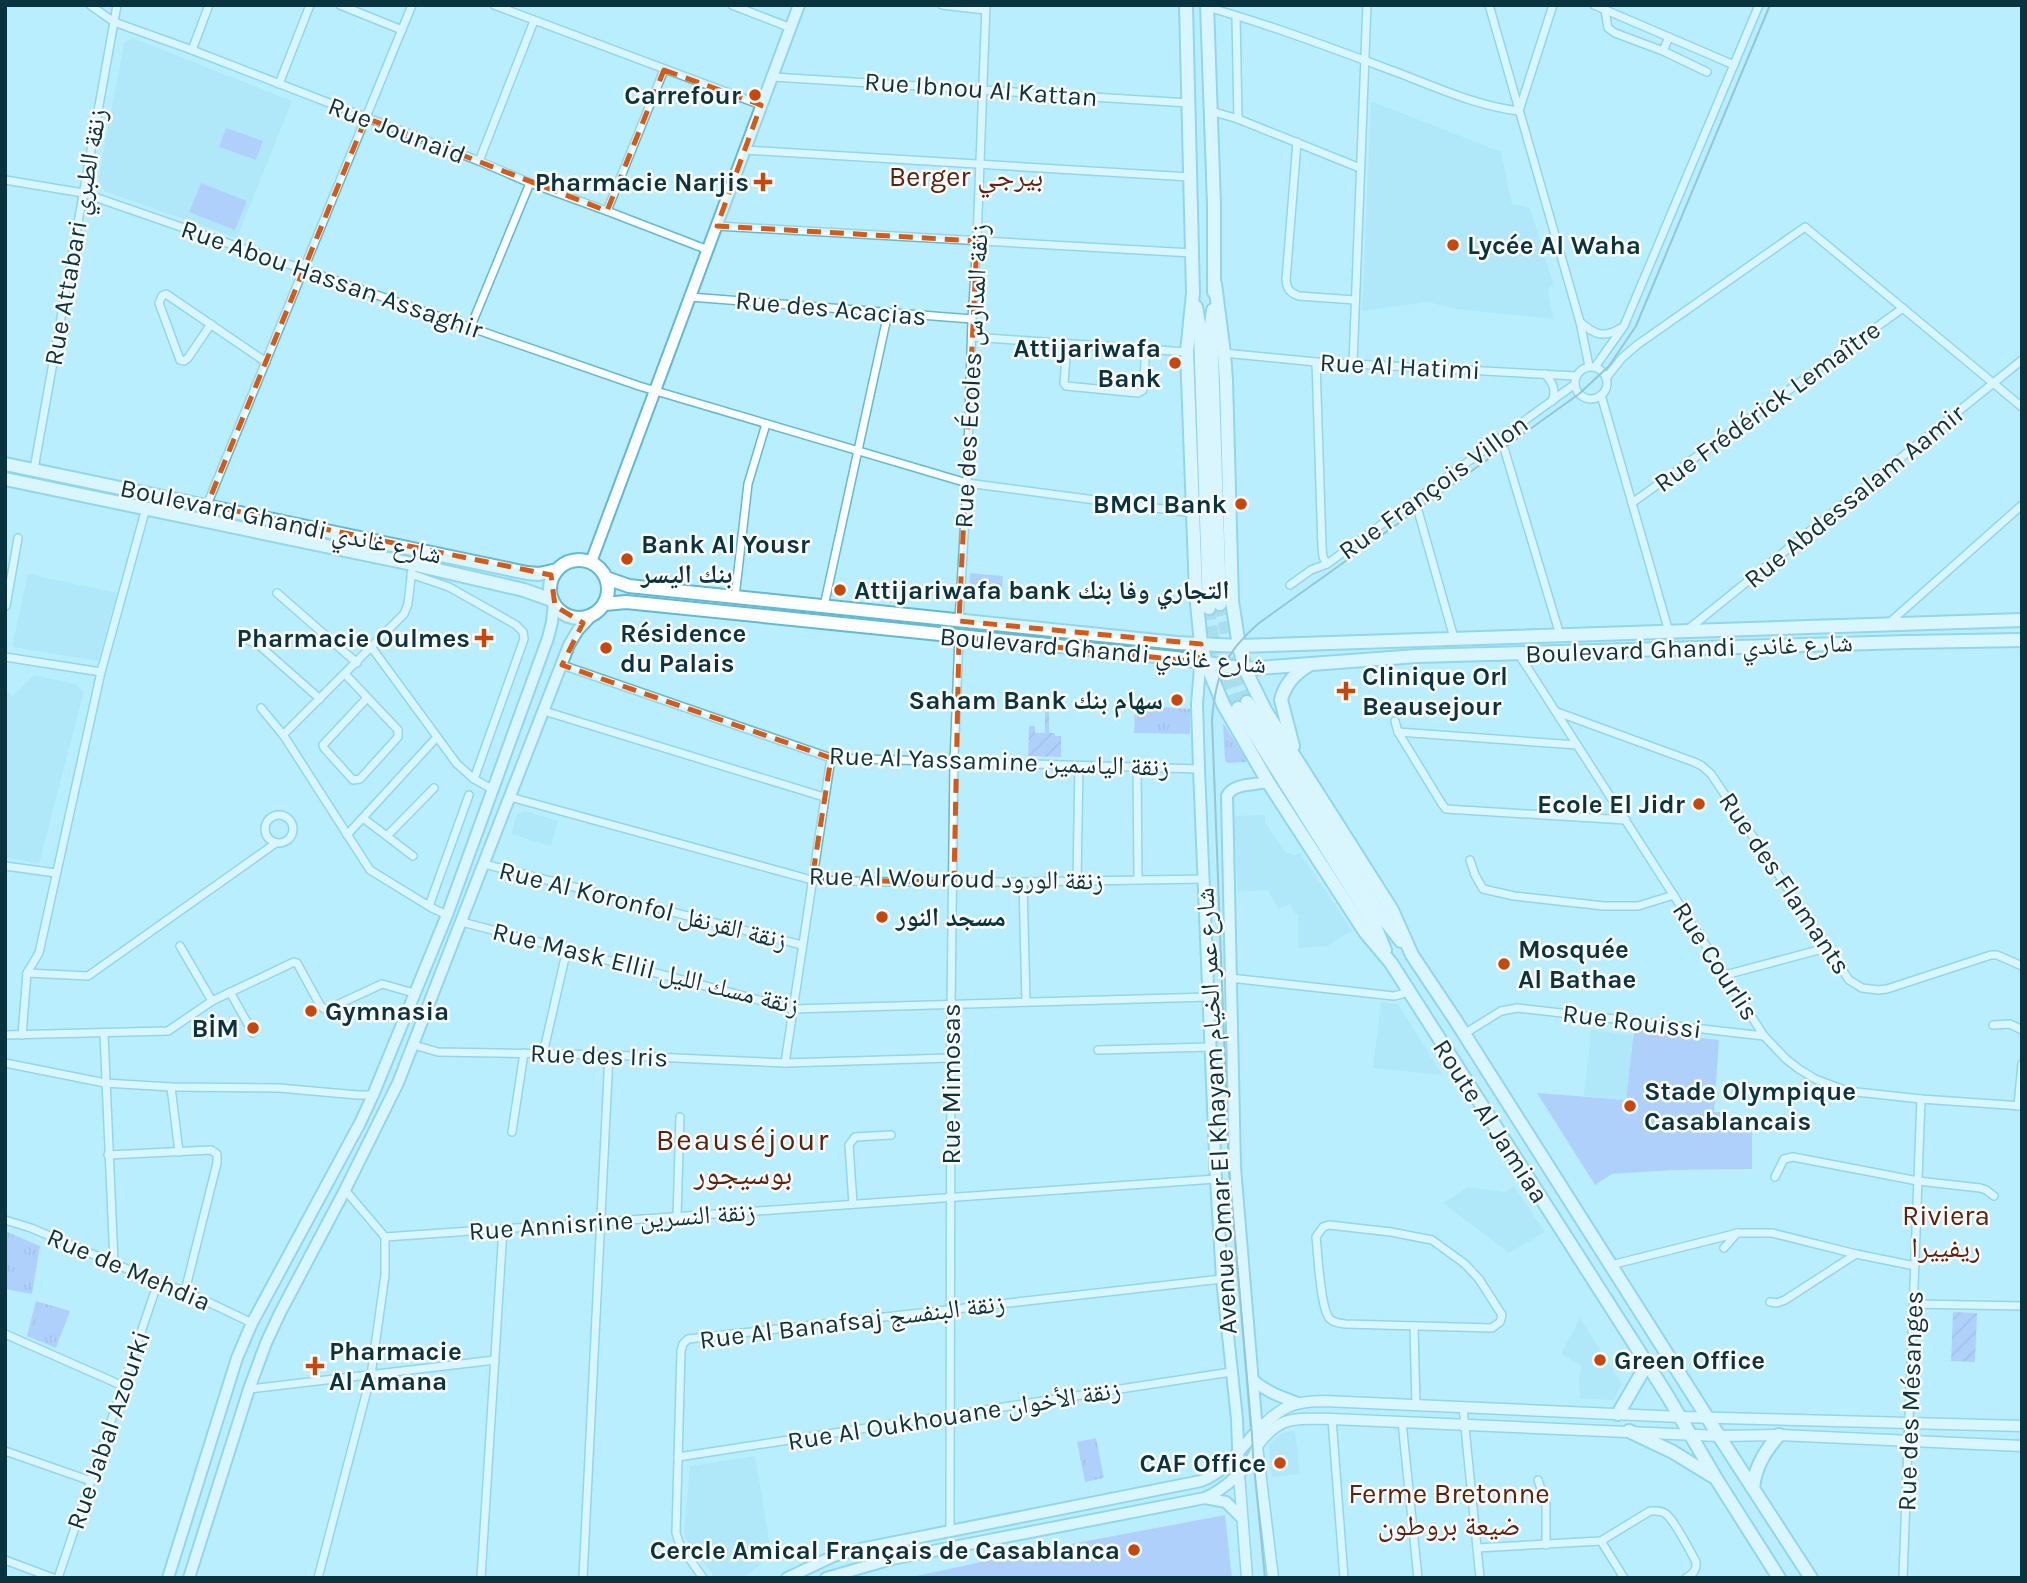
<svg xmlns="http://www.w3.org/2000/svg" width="2027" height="1583" font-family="Karla,'Noto Naskh Arabic',sans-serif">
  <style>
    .built { fill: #a5e0f2 }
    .grass { fill: url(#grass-tufts) }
    .garden { fill: url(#garden-furrows) }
    .pitch { fill: #a5acf8 }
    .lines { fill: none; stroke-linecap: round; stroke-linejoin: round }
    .primary-tunnel { stroke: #96c9d9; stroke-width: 12; stroke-dasharray: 12 6; stroke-linecap: butt }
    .minor-casing { stroke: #5dbbd7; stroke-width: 10 }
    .tertiary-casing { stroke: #5dbbd7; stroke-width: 13 }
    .secondary-casing { stroke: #5dbbd7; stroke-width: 14 }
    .primary-casing { stroke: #5dbbd7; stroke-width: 16 }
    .minor { stroke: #fff; stroke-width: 7 }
    .tertiary { stroke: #fff; stroke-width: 10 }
    .secondary { stroke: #fff; stroke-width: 10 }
    .primary { stroke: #fff; stroke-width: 12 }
    .tram { stroke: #6595a4; stroke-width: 2 }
    .marked { fill: none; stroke: #dd570f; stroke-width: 5; stroke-dasharray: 14 9; stroke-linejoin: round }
    .poi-dot { fill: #cb4605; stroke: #fff; stroke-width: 2.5 }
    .labels { text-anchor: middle; stroke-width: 5; stroke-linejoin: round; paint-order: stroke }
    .street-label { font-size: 26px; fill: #09333f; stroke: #fff }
    .poi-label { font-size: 26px; font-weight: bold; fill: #09333f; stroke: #fff; text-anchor: start }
    .neighbourhood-label { font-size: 28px; fill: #612007; stroke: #fff }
    .quarter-label { font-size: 30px; letter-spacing: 2px; fill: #612007; stroke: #fff }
  </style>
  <defs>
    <pattern id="grass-tufts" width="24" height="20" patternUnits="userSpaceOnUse" patternTransform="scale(1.75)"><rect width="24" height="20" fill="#a5acf8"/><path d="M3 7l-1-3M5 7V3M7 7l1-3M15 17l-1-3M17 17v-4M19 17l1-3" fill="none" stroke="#858dca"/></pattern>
    <pattern id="garden-furrows" width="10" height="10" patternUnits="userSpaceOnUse" patternTransform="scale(1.75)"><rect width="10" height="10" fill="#a5acf8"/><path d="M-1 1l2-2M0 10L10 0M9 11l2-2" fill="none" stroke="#858dca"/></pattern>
  </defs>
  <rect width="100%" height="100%" fill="#b9eeff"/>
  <g class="built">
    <polygon points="133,38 292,101 237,238 104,191 98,181 124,43"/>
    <polygon points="1371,101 1501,152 1512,204 1530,208 1553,283 1548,289 1553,319 1456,309 1428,302 1362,311"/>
    <polygon points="28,574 117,593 98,661 12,647"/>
    <polygon points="34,675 76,684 84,691 39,864 5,857 5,689 13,696"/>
    <polygon points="525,811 558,821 551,846 511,834 517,814"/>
    <polygon points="1265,815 1265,822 1285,852 1295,855 1300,853 1352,930 1328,946 1298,948 1298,914 1294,913 1290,904 1278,909 1268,890 1238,892 1233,816"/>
    <polygon points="1381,1002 1398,1004 1442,1075 1373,1068"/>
    <polygon points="1591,1030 1633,1035 1626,1100 1584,1096"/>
    <polygon points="1514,1186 1545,1232 1509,1253 1443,1203 1468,1187 1505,1192"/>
    <polygon points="1580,1318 1622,1384 1614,1400 1580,1399 1579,1379 1582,1366 1561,1354"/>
    <polygon points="1295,1431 1300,1474 1272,1477 1269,1445 1281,1433"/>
    <polygon points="755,1456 771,1551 759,1559 762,1564 742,1578 715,1578 685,1538 684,1529 690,1466"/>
  </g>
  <g class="grass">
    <polygon points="970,573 1003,576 1002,592 969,589"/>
    <polygon points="1135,705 1190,709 1190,734 1134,733"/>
    <polygon points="1223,723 1247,760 1246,762 1228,763 1225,761"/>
    <polygon points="5,1231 40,1246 32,1294 5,1289"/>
    <polygon points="36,1301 70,1311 56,1348 27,1336"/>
    <polygon points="1096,1438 1104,1478 1085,1482 1077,1442"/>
  </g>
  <g class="garden">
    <polygon points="1049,707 1049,733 1055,733 1055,736 1061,736 1061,757 1028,756 1029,726 1035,726 1035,733 1045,733 1045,708"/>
    <polygon points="1953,1312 1977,1313 1975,1362 1951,1361"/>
  </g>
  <g class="pitch">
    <polygon points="226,128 263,141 256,160 219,147"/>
    <polygon points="201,183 247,201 235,230 189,212"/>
    <polygon points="1634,1030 1719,1040 1714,1112 1720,1112 1721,1116 1752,1117 1752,1169 1673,1170 1612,1174 1595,1185 1537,1093 1626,1100"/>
    <polygon points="1225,1515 1232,1578 907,1578 1018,1554"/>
  </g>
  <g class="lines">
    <g class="primary-tunnel">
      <polyline points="1220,604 1232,664 1247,702"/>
      <polyline points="1209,608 1215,653 1238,708"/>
    </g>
    <g class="minor-casing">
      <g id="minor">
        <polyline points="90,5 114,22 192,50 479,161 530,183 607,211 708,250"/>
        <polyline points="340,5 402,30"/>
        <polyline points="494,5 761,105"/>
        <polyline points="732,5 791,28"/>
        <polyline points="942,5 985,10"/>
        <polyline points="1489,5 1580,322 1589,366"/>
        <polyline points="1594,5 1734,65"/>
        <path d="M1207 7C1271 25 1334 49 1396 72 1436 87 1476 106 1519 111L1553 5"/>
        <polyline points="1605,10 1608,28 1615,33 1663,51"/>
        <polyline points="1236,16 1238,119"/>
        <polyline points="1669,37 1663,51 1707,72"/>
        <polyline points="192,50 209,5"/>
        <polyline points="773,77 1189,103"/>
        <polyline points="279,84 310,5"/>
        <polyline points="1211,111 1238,119 1360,168"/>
        <path d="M1297 142 1286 280C1287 289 1290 293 1299 296L1355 300"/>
        <polyline points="745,150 1190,177"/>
        <polyline points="479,161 534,21"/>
        <polyline points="5,180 83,193 639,386 967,483 1193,513"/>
        <polyline points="607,211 664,70"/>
        <polyline points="717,226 1192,253"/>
        <polyline points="690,297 972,319"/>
        <path d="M1580 322C1594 334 1603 339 1621 328"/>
        <polyline points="211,324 188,358 184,361 180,360 159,303 162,296 166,294 266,362"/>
        <polyline points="471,326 530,183"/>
        <polyline points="972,337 1187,352"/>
        <polyline points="1067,344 1064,383 1066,386 1138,393 1143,390 1146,349"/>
        <polyline points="1224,353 1316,362 1576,376"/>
        <polyline points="1316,362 1322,547 1323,557 1327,564"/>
        <polyline points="1353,364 1367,5"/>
        <circle cx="1591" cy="383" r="16"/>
        <polyline points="1595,367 1624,326 1759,5"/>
        <path d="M1545 374C1552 382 1557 390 1552 401"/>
        <polyline points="1606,378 1622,358 1637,345 1805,227 2022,407"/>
        <polyline points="1601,395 1669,632"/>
        <polyline points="1500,438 1504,448 1560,635"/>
        <polyline points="34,469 117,5"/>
        <polyline points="1415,500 1454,638"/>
        <polyline points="1632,503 1903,308"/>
        <polyline points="207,505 412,5"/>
        <polyline points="411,574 449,587 516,625 523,632 524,639 474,779"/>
        <polyline points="1290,585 1311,570 1327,564 1575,384"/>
        <polyline points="277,593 357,663"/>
        <polyline points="735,597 748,484 766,424"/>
        <polyline points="6,606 18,538"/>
        <polyline points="824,606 888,313"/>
        <polyline points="959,621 967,483 972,319 977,241 986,5"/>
        <polyline points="1889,623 2022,505"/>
        <polyline points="1686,631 2022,360"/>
        <polyline points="248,640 260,646 320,699"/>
        <polyline points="372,648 457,764 474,779 492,789"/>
        <polyline points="1518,653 1764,1036 1786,1059 1799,1069 1815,1079 1847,1091 1921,1099 2022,1106"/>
        <polyline points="5,657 101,672"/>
        <polyline points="562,665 831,758 1199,769"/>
        <polyline points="345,674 398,730 398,737 360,779 353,780 324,748 323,745 367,698"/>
        <polyline points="261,708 284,736 370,870 432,908 447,915"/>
        <polyline points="544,711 824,797"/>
        <polyline points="1557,712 1694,762 1702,766 1711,774 1849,980 1862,988 1878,990 1887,989 1991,955 1997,955 2022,966"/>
        <polyline points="1395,721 1398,732 1442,804 1446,809 1626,820"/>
        <polyline points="1398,732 1577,745"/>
        <polyline points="283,735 404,614 408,604 412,569"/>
        <polyline points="1137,766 1138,879"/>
        <polyline points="510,797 812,880 887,882 1023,882 1203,879"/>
        <circle cx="279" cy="829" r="14"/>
        <polyline points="363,818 413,856"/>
        <polyline points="347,835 437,737"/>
        <polyline points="387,836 434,788"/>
        <polyline points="1470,860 1475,875 1483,889 1514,896 1604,906 1638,906 1674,895"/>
        <polyline points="484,864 802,945"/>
        <polyline points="5,866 56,873"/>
        <polyline points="1077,881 1079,766"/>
        <polyline points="1023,882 1026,1002"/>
        <polyline points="429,906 469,795"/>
        <polyline points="462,922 793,1009 1209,997"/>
        <polyline points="180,946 212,1001"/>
        <polyline points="27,973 88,976 276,843"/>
        <polyline points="1725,975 1826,948"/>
        <polyline points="1230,978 1394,996 1402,994 1407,989"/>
        <polyline points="230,992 253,1033"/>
        <polyline points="1993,1025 2010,1024 2022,1030"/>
        <polyline points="104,1034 114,1262"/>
        <polyline points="1464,1034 1501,1011 1518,1008 1764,1036"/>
        <polyline points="5,1035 168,1031 212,1001 294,962 297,963 320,1005 324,1009 328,1009 382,984 414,993"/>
        <polyline points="22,1035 27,973 39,953 101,672 146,508"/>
        <polyline points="414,1045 438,1052 609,1055 785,1063 951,1058"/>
        <polyline points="1098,1050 1210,1047"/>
        <polyline points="543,1054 567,949"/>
        <polyline points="5,1063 105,1083 171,1087 279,1088 357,1095 373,1095"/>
        <polyline points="785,1063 831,758"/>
        <polyline points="171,1087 179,1152"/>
        <polyline points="2018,1106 2022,1064"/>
        <polyline points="512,1132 524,1053"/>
        <polyline points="108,1155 211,1150 217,1154 217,1163 185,1291"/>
        <polyline points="1775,1177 1784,1159 1793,1157 1918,1181 1980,1188 1986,1190 1994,1196"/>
        <polyline points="853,1204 849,1145 855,1137 891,1135"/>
        <polyline points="677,1217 680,1117"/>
        <polyline points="5,1220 31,1228 158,1282 185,1291 252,1323"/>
        <path d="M1329 1225 1391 1232 1432 1240 1465 1264 1479 1279 1502 1315 1500 1322 1492 1328 1345 1324C1339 1323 1334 1323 1330 1319 1320 1309 1318 1253 1316 1237L1323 1227Z"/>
        <polyline points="385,1237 1216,1179"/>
        <polyline points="1724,1248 1737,1233"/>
        <polyline points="1611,1265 1738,1233 1772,1233 1856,1254 1915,1266"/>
        <polyline points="1770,1302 1777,1303 1785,1300 1856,1254"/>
        <polyline points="1914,1304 2022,1306"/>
        <polyline points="1414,1326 1416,1406"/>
        <polyline points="5,1334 123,1386"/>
        <polyline points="249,1389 495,1360"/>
        <polyline points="1463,1407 1480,1578"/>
        <polyline points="1332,1419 1344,1578"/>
        <polyline points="1402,1422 1418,1578"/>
        <polyline points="5,1451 91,1481"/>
        <polyline points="678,1457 1231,1372"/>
        <polyline points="1538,1480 1546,1504 1546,1545"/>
        <polyline points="950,1531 951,1005 954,762 959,637"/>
        <polyline points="1601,1541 1624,1578"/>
        <path d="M1477 1548 1601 1541 1650 1511C1656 1511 1661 1510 1666 1514 1675 1521 1690 1551 1696 1562 1697 1570 1693 1574 1686 1578"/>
        <polyline points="5,1560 53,1578"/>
        <polyline points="58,1578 158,1282"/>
        <polyline points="318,1578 371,1375 385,1275 385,1237 345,1190"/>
        <polyline points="481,1578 503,1229"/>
        <polyline points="583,1578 609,1055"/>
        <polyline points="703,1578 680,1545 676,1533 681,1351 683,1344 688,1339 1222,1279"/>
        <polyline points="1903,1578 1921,1099"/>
      </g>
    </g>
    <g class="tertiary-casing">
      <g id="tertiary">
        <path d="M1257 1431C1280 1408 1291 1401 1324 1401L1681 1417 2022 1426"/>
        <polyline points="1239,1474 1247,1578"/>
        <path d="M1273 1578 1257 1446C1281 1414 1295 1419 1332 1419L1719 1436 1779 1435 2022 1446"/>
      </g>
    </g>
    <g class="secondary-casing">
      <g id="secondary">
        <polyline points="591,562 799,5"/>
        <polyline points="1201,655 1197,704 1199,769 1216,1179 1222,1279 1237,1419 1239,1474"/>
        <path d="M1253 1380C1267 1392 1281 1397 1298 1403"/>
        <polyline points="1205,1498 1226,1502 1241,1517"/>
        <polyline points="168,1578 237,1358 252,1323 360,1123 373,1095 447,915 548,638 552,622 554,603"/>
        <polyline points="189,1578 249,1389 266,1343 280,1313 345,1190 398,1083 569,645 578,630 591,616"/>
        <path d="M787 1578 834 1556 860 1549 1201 1481C1226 1472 1239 1450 1257 1431"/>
        <path d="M826 1578 892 1559 1205 1498C1223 1490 1251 1467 1257 1448 1258 1443 1257 1436 1257 1431L1235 1167 1227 796C1233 783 1255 785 1268 782"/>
      </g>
    </g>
    <g class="primary-casing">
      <g id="primary">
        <polyline points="1186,5 1193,293 1187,352 1196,593 1201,644 1206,663 1223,704 1268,782 1365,932 1391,963 1667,1395 1717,1480 1779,1578"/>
        <polyline points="1207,5 1214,204 1214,292"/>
        <polyline points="1215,284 1224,353 1226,380 1232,601 1239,646 1245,669 1265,710 1392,910 1412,955 1456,1021 1719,1436 1811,1578"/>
        <polyline points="1196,307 1200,329 1209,608"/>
        <polyline points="1213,310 1211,326 1220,604"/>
        <polyline points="5,464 527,573 539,574 557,570"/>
        <polyline points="5,479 412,564 524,590 552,600"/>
        <circle cx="579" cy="589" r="29"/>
        <polyline points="606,578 629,586 1177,643 1239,646 2022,620"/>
        <polyline points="605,604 626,602 1175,658 1245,669 1417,656 1907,642 2022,640"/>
        <polyline points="1247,702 1383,918 1401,941"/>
        <polyline points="1238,708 1375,926 1385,950"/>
        <path d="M1293 746 1281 700C1285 684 1295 673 1309 665"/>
        <polyline points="1618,1414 1647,1364"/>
        <polyline points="1629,1431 1673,1452 1712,1476"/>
        <path d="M1753 1488C1755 1467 1765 1451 1779 1435"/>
      </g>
    </g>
    <use href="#minor" class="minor"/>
    <use href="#tertiary" class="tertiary"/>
    <use href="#secondary" class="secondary"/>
    <use href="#primary" class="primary"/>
    <path class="tram" d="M1265 1578 1253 1455 1252 1435 1229 1170 1212 719C1216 673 1225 653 1259 623L1579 394 1609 366 1636 326 1770 5"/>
  </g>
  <path d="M0 0H2027V1583H0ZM664 70 761 105 717 226 977 241 959 621 1201 644 1200 662 959 637 954 882 812 880 831 758 562 665 583 623 555 606 551 575 207 505 366 118 607 211Z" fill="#b9eeff" fill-opacity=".55" fill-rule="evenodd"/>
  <path class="marked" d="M664 70 761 105 717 226 977 241 959 621 1201 644 1200 662 959 637 954 882 812 880 831 758 562 665 583 623 555 606 551 575 207 505 366 118 607 211Z"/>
  <g class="poi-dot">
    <circle cx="755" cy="95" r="7"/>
    <path d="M759.5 171.5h7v7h7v7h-7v7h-7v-7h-7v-7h7z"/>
    <circle cx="1453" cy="245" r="7"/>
    <circle cx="1175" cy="363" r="7"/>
    <circle cx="1241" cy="504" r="7"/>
    <circle cx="627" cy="559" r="7"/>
    <circle cx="840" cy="590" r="7"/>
    <path d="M480.5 627.5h7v7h7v7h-7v7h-7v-7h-7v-7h7z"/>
    <circle cx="606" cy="648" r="7"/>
    <path d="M1342.5 680.5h7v7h7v7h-7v7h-7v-7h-7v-7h7z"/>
    <circle cx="1177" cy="700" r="7"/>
    <circle cx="1699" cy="804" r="7"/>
    <circle cx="882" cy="917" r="7"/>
    <circle cx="1504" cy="964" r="7"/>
    <circle cx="311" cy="1011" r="7"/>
    <circle cx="253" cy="1028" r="7"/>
    <circle cx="1630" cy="1106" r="7"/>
    <circle cx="1600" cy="1360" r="7"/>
    <path d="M311.5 1355.5h7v7h7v7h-7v7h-7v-7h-7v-7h7z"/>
    <circle cx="1280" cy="1463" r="7"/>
    <circle cx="1134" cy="1550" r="7"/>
  </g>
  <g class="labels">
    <g class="street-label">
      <text transform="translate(981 89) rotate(4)" y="9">Rue Ibnou Al Kattan</text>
      <text transform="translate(397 130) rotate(21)" y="9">Rue Jounaid</text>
      <text transform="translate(75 237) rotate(-80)" y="9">Rue Attabari زنقة الطبري</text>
      <text transform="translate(332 279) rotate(19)" y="9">Rue Abou Hassan Assaghir</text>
      <text transform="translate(831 308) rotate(5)" y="9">Rue des Acacias</text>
      <text transform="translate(1400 366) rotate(3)" y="9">Rue Al Hatimi</text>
      <text transform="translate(971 376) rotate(-87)" y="9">Rue des Écoles زنقة المدارس</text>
      <text transform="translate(1767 406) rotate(-36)" y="9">Rue Frédérick Lemaître</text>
      <text transform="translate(1433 487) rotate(-36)" y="9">Rue François Villon</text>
      <text transform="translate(1854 496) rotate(-39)" y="9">Rue Abdessalam Aamir</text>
      <text transform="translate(281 521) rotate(12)" y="9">Boulevard Ghandi شارع غاندي</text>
      <text transform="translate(1689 648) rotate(-2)" y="9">Boulevard Ghandi شارع غاندي</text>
      <text transform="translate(1103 650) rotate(5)" y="9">Boulevard Ghandi شارع غاندي</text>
      <text transform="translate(999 761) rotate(2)" y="9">Rue Al Yassamine زنقة الياسمين</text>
      <text transform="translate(956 878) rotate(1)" y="9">Rue Al Wouroud زنقة الورود</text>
      <text transform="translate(1785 883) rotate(56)" y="9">Rue des Flamants</text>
      <text transform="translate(643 905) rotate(14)" y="9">Rue Al Koronfol زنقة القرنفل</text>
      <text transform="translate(1716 961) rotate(57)" y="9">Rue Courlis</text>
      <text transform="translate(646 968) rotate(14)" y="9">Rue Mask Ellil زنقة مسك الليل</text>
      <text transform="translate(1632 1021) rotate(7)" y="9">Rue Rouissi</text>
      <text transform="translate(599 1055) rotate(2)" y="9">Rue des Iris</text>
      <text transform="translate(951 1084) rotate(-90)" y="9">Rue Mimosas</text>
      <text transform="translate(1216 1111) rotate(-93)" y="9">Avenue Omar El Khayam شارع عمر الخيام</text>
      <text transform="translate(1491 1121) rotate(57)" y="9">Route Al Jamiaa</text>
      <text transform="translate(612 1221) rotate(-4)" y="9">Rue Annisrine زنقة النسرين</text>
      <text transform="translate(129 1269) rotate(23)" y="9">Rue de Mehdia</text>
      <text transform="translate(852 1321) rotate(-7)" y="9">Rue Al Banafsaj زنقة البنفسج</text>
      <text transform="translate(1910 1401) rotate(-88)" y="9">Rue des Mésanges</text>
      <text transform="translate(954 1415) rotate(-9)" y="9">Rue Al Oukhouane زنقة الأخوان</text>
      <text transform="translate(108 1430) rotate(-71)" y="9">Rue Jabal Azourki</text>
    </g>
    <g class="poi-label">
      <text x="741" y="104" text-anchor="end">Carrefour</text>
      <text x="749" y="191" text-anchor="end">Pharmacie Narjis</text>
      <text x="1467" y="254">Lycée Al Waha</text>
      <text x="1161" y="357" text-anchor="end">Attijariwafa<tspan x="1161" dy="30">Bank</tspan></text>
      <text x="1227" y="513" text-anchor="end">BMCI Bank</text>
      <text x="641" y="553">Bank Al Yousr<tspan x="641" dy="30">بنك اليسر</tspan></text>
      <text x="854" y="599">Attijariwafa bank التجاري وفا بنك</text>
      <text x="620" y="642">Résidence<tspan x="620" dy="30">du Palais</tspan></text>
      <text x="470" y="647" text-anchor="end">Pharmacie Oulmes</text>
      <text x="1362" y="685">Clinique Orl<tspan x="1362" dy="30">Beausejour</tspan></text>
      <text x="1163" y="709" text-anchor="end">Saham Bank سهام بنك</text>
      <text x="1685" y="813" text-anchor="end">Ecole El Jidr</text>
      <text x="896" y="926">مسجد النور</text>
      <text x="1518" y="958">Mosquée<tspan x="1518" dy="30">Al Bathae</tspan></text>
      <text x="325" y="1020">Gymnasia</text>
      <text x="239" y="1037" text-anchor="end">BİM</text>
      <text x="1644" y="1100">Stade Olympique<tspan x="1644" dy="30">Casablancais</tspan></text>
      <text x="329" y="1360">Pharmacie<tspan x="329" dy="30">Al Amana</tspan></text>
      <text x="1614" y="1369">Green Office</text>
      <text x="1266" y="1472" text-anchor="end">CAF Office</text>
      <text x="1120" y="1559" text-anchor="end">Cercle Amical Français de Casablanca</text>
    </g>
    <g class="neighbourhood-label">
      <text x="966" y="186">Berger بيرجي</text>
      <text x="1946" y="1225">Riviera<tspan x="1946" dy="32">ريفييرا</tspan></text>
      <text x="1449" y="1503">Ferme Bretonne<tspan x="1449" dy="32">ضيعة بروطون</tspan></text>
    </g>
    <g class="quarter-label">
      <text x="743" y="1150">Beauséjour<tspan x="743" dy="34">بوسيجور</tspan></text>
    </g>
  </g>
  <rect width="2027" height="1583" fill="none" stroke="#09333f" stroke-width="14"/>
</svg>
